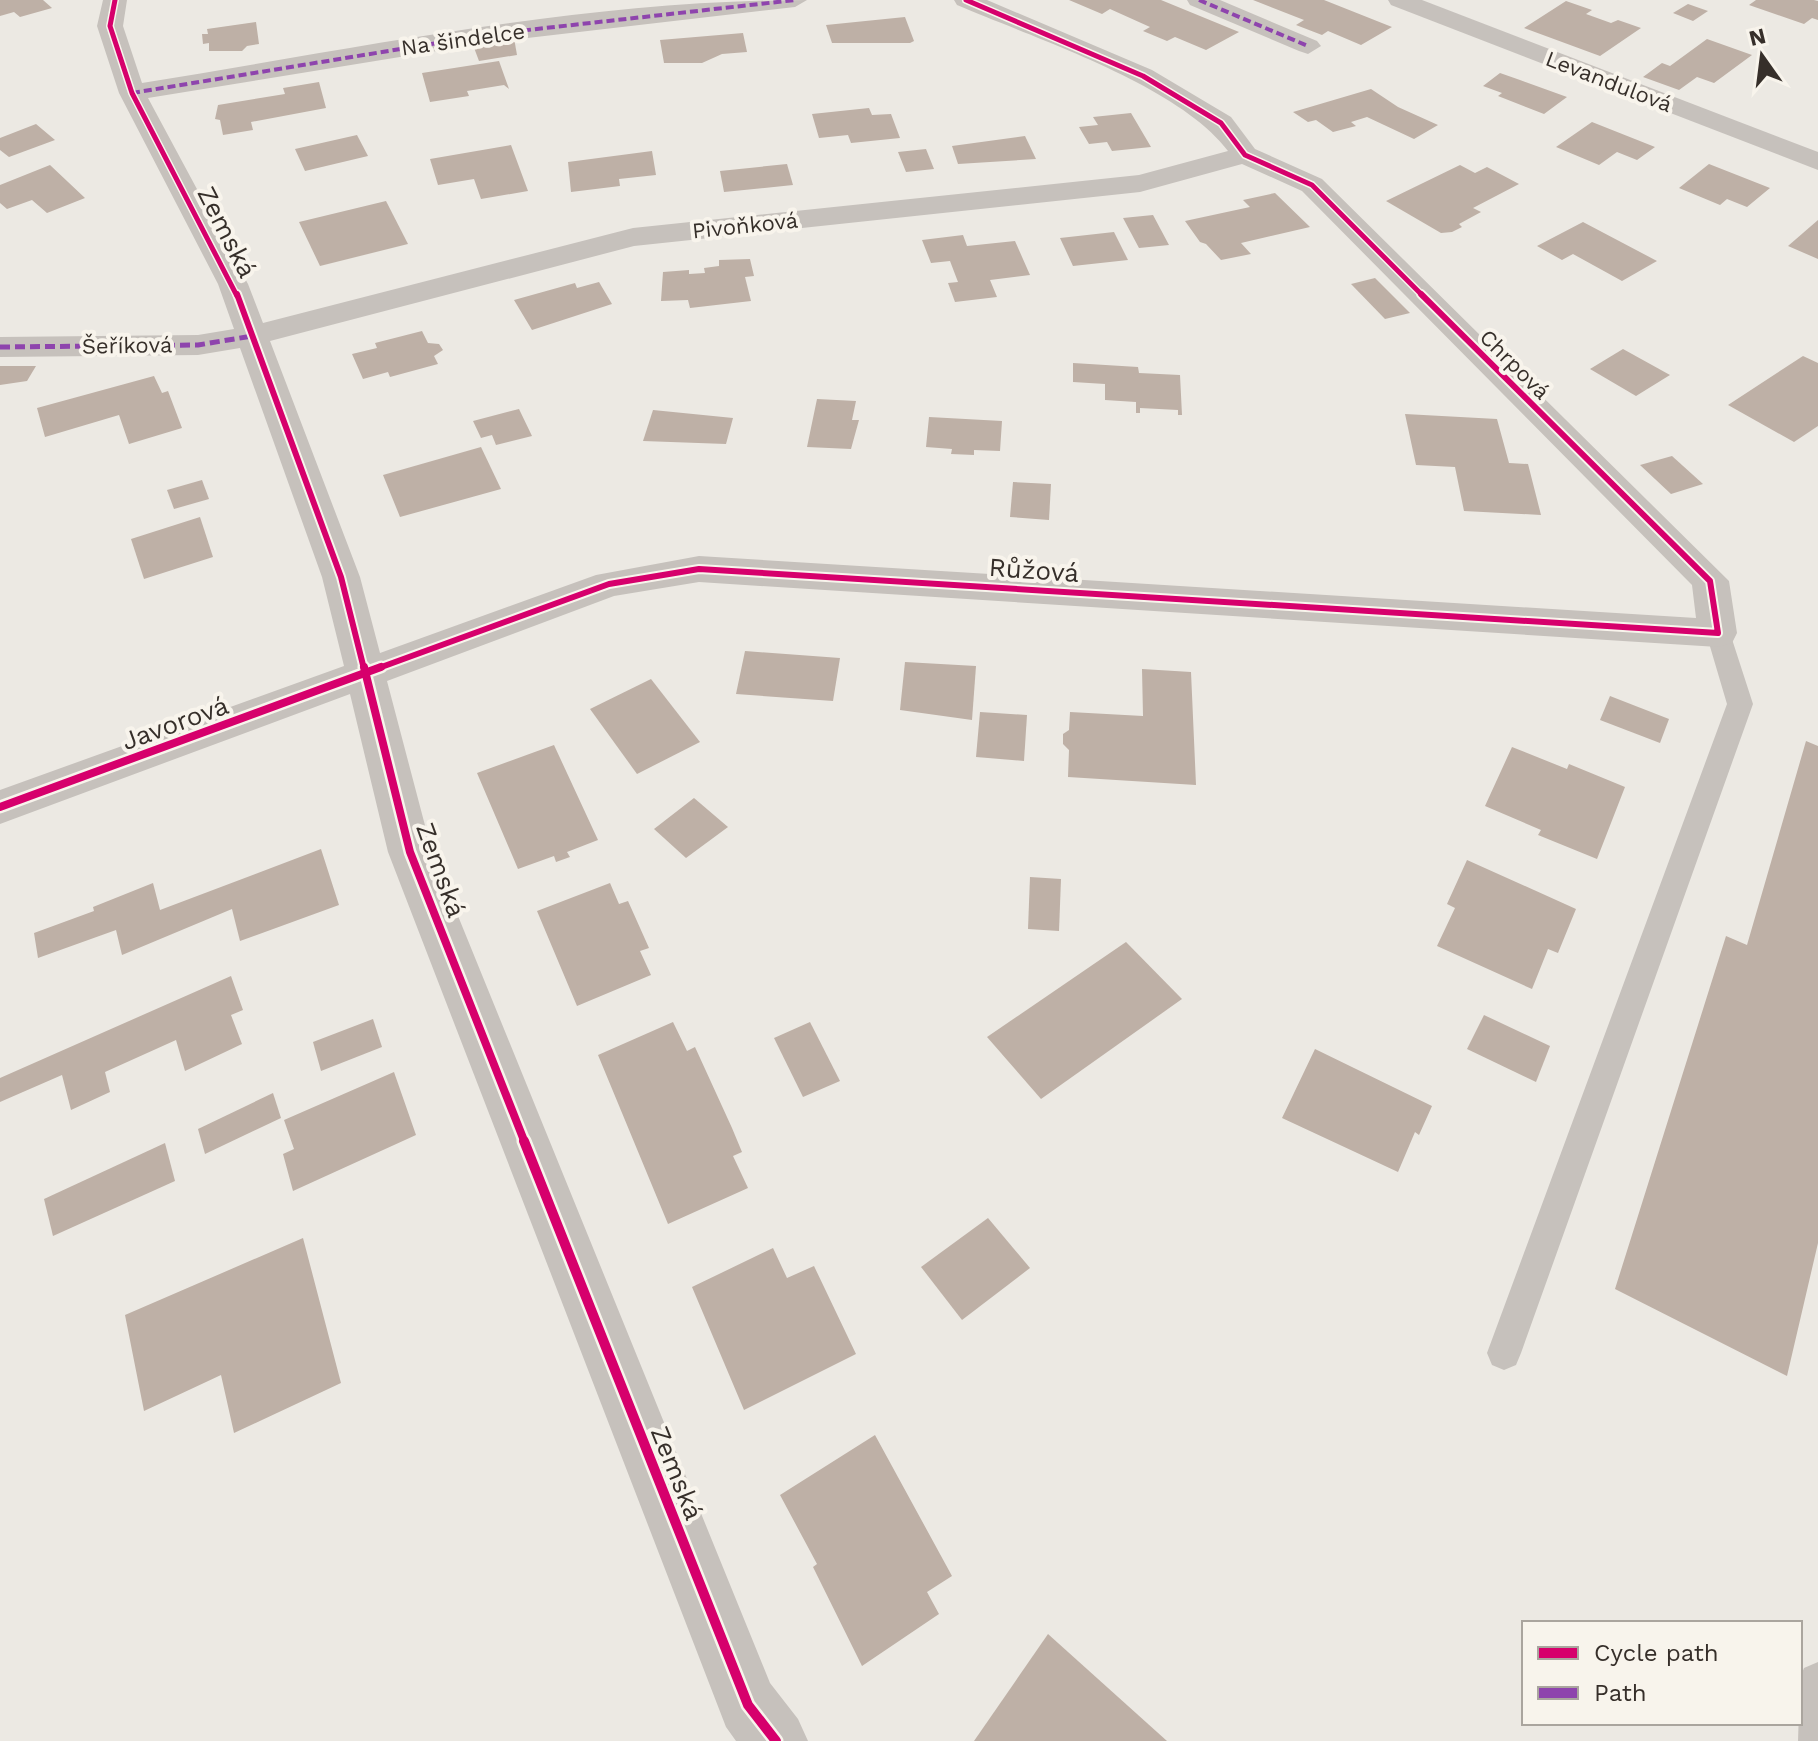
<svg xmlns="http://www.w3.org/2000/svg" width="1818" height="1741" font-family="'Work Sans',sans-serif">
  <style>
    .building { fill: #beb0a6 }
    .lines { fill: none; stroke-linecap: round; stroke-linejoin: round }
    .lane { fill: #c6c1bc; fill-rule: evenodd }
    .street { fill: #c6c1bc; fill-rule: evenodd }
    .quiet-far1 { stroke: #8e44ad; stroke-width: 4; stroke-dasharray: 8 4; stroke-linecap: butt }
    .quiet { stroke: #8e44ad; stroke-width: 5; stroke-dasharray: 10 5; stroke-linecap: butt }
    .cycleway-far3-casing { stroke: #f8f4ec; stroke-width: 8 }
    .cycleway-far2-casing { stroke: #f8f4ec; stroke-width: 10 }
    .cycleway-far1-casing { stroke: #f8f4ec; stroke-width: 13 }
    .cycleway-casing { stroke: #f8f4ec; stroke-width: 15 }
    .cycleway-far3 { stroke: #d6006c; stroke-width: 5 }
    .cycleway-far2 { stroke: #d6006c; stroke-width: 6 }
    .cycleway-far1 { stroke: #d6006c; stroke-width: 8 }
    .cycleway { stroke: #d6006c; stroke-width: 10 }
    .labels { text-anchor: middle; stroke-width: 8; stroke-linejoin: round; paint-order: stroke }
    .far-street-label { font-size: 22px; fill: #362f2a; stroke: #f8f4ec }
    .street-label { font-size: 26px; fill: #362f2a; stroke: #f8f4ec }
  </style>
  <rect width="100%" height="100%" fill="#ece9e3"/>
  <g class="building">
    <polygon points="0,0 43,0 52,8 20,17 14,12 0,16"/>
    <polygon points="1069,0 1161,0 1239,32 1206,50 1175,37 1167,41 1143,31 1150,27 1110,9 1102,14"/>
    <polygon points="1253,0 1324,0 1392,27 1361,45 1328,31 1322,35 1296,25 1304,20"/>
    <polygon points="1756,0 1814,0 1818,1 1818,20 1812,18 1804,24 1749,5"/>
    <polygon points="1566,1 1592,10 1586,14 1611,23 1618,20 1641,28 1600,56 1524,28"/>
    <polygon points="1688,4 1708,11 1693,21 1673,13"/>
    <polygon points="905,17 914,41 910,43 832,43 826,25"/>
    <polygon points="256,22 259,44 247,46 242,51 209,51 209,43 203,44 202,34 208,34 207,29"/>
    <polygon points="743,33 747,52 722,54 702,63 664,63 660,40"/>
    <polygon points="514,38 517,55 479,61 473,45"/>
    <polygon points="1707,39 1752,55 1714,83 1697,77 1679,90 1643,77 1662,63 1670,66"/>
    <polygon points="499,61 509,89 504,85 467,91 469,96 430,102 422,73"/>
    <polygon points="1500,73 1520,80 1567,97 1544,114 1498,96 1502,93 1483,86"/>
    <polygon points="319,82 326,108 251,122 253,130 223,135 220,120 215,119 218,105 285,94 283,88"/>
    <polygon points="1371,89 1398,107 1438,125 1414,139 1367,117 1351,122 1356,126 1333,132 1316,120 1308,122 1293,112"/>
    <polygon points="869,108 872,115 891,114 900,138 851,143 848,135 819,138 812,114"/>
    <polygon points="1131,113 1151,147 1112,151 1107,142 1089,144 1079,127 1098,125 1093,117"/>
    <polygon points="1592,122 1655,147 1637,160 1617,152 1599,165 1556,147"/>
    <polygon points="36,124 55,140 9,157 0,150 0,138"/>
    <polygon points="357,135 368,156 305,171 295,149"/>
    <polygon points="1025,136 1036,159 958,164 952,146"/>
    <polygon points="511,145 528,191 481,199 474,179 438,185 430,159"/>
    <polygon points="926,149 934,169 906,172 898,152"/>
    <polygon points="652,151 656,175 619,179 620,186 571,192 568,162"/>
    <polygon points="787,164 793,185 724,192 720,171"/>
    <polygon points="1709,164 1770,188 1747,207 1727,199 1720,205 1679,188"/>
    <polygon points="50,165 85,198 47,213 32,200 7,209 0,203 0,185"/>
    <polygon points="1460,165 1475,173 1487,167 1519,184 1473,208 1481,212 1459,224 1462,227 1452,232 1441,233 1386,201"/>
    <polygon points="1275,193 1310,227 1241,243 1251,254 1221,260 1206,244 1200,242 1185,221 1250,207 1243,200"/>
    <polygon points="386,201 408,244 320,266 299,222"/>
    <polygon points="1153,215 1169,245 1139,248 1123,218"/>
    <polygon points="1818,220 1818,259 1788,246"/>
    <polygon points="1583,222 1657,261 1622,281 1573,254 1562,260 1537,246"/>
    <polygon points="1114,232 1128,260 1073,266 1060,238"/>
    <polygon points="963,235 967,246 1015,241 1030,275 990,280 997,297 955,302 948,283 958,282 950,261 931,263 922,240"/>
    <polygon points="750,259 754,276 745,277 751,301 690,308 688,300 661,301 663,272 689,270 689,274 705,273 704,268 719,266 719,260"/>
    <polygon points="1375,278 1410,313 1385,319 1351,284"/>
    <polygon points="599,282 612,304 532,330 514,300 575,283 577,288"/>
    <polygon points="422,331 428,343 439,344 443,350 434,356 438,364 390,377 388,372 363,379 352,354 377,348 375,343"/>
    <polygon points="1623,349 1670,375 1636,396 1590,369"/>
    <polygon points="1803,356 1818,363 1818,426 1794,442 1728,405"/>
    <polygon points="1073,363 1138,367 1139,373 1180,375 1182,415 1178,415 1178,410 1140,408 1140,413 1136,413 1136,402 1105,400 1105,384 1073,382"/>
    <polygon points="0,366 36,366 27,381 0,385"/>
    <polygon points="154,376 162,393 168,391 182,428 129,444 119,415 45,437 37,408"/>
    <polygon points="817,399 856,401 852,420 859,420 851,449 807,447"/>
    <polygon points="519,409 532,436 496,445 492,435 481,438 473,421"/>
    <polygon points="653,410 733,418 726,444 643,441"/>
    <polygon points="1405,414 1497,419 1509,463 1528,464 1541,515 1464,511 1455,467 1416,465"/>
    <polygon points="929,417 1002,421 1000,451 974,450 974,455 951,454 952,449 926,447"/>
    <polygon points="481,447 501,489 400,517 383,475"/>
    <polygon points="1672,456 1703,484 1671,494 1640,465"/>
    <polygon points="202,480 209,499 174,509 167,490"/>
    <polygon points="1013,482 1051,484 1049,520 1010,517"/>
    <polygon points="200,517 213,557 144,579 131,539"/>
    <polygon points="745,651 840,658 833,701 736,694"/>
    <polygon points="905,662 976,666 972,720 900,710"/>
    <polygon points="1142,669 1191,672 1196,785 1068,777 1069,750 1063,744 1063,734 1069,730 1070,712 1143,716"/>
    <polygon points="651,679 700,742 637,774 590,709"/>
    <polygon points="1610,696 1669,719 1660,743 1600,720"/>
    <polygon points="980,712 1027,715 1024,761 976,757"/>
    <polygon points="1806,741 1818,746 1818,1243 1787,1376 1615,1289 1726,936 1747,945"/>
    <polygon points="554,745 598,840 567,852 570,857 556,862 554,856 518,869 477,773"/>
    <polygon points="1512,747 1567,769 1569,764 1625,787 1597,859 1538,835 1541,830 1485,806"/>
    <polygon points="694,798 728,827 686,858 654,829"/>
    <polygon points="321,849 339,905 240,941 232,909 122,955 116,930 38,958 34,933 94,911 93,907 153,883 160,910"/>
    <polygon points="1467,860 1576,909 1558,953 1548,949 1532,989 1437,946 1455,908 1447,904"/>
    <polygon points="1030,877 1061,879 1059,931 1028,929"/>
    <polygon points="610,883 619,904 628,901 649,948 640,951 651,975 577,1006 537,911"/>
    <polygon points="1126,942 1182,999 1041,1099 987,1037"/>
    <polygon points="231,976 243,1010 231,1015 242,1044 185,1071 176,1040 105,1072 110,1092 71,1110 62,1075 0,1102 0,1078"/>
    <polygon points="1484,1015 1550,1046 1536,1082 1467,1049"/>
    <polygon points="373,1019 382,1047 321,1071 313,1042"/>
    <polygon points="673,1022 687,1051 695,1047 732,1128 742,1152 733,1156 748,1188 668,1224 598,1055"/>
    <polygon points="810,1022 840,1081 803,1097 774,1038"/>
    <polygon points="1315,1049 1432,1106 1419,1135 1415,1132 1398,1172 1282,1118"/>
    <polygon points="394,1072 416,1135 293,1191 283,1154 294,1149 284,1120"/>
    <polygon points="273,1093 281,1118 205,1154 198,1129"/>
    <polygon points="165,1143 175,1181 53,1236 44,1199"/>
    <polygon points="988,1218 1030,1268 962,1320 921,1267"/>
    <polygon points="303,1238 341,1383 234,1433 221,1375 144,1411 125,1315"/>
    <polygon points="773,1248 787,1278 814,1266 856,1354 744,1410 692,1287"/>
    <polygon points="875,1435 952,1576 927,1592 939,1614 862,1666 813,1567 817,1564 780,1495"/>
    <polygon points="1048,1634 1167,1741 974,1741"/>
  </g>
  <g class="lines">
    <g class="lane">
      <polygon points="1718,624 1727,627 1730,633 1753,704 1521,1353 1516,1365 1504,1370 1492,1365 1487,1353 1727,704 1706,633 1709,627"/>
      <polygon points="1818,1662 1818,1741 1798,1741 1800,1678 1804,1668"/>
    </g>
    <g class="street">
      <path d="M103 0H127L123 26 142 83C361 48 584 0 807 0L795 7 492 42 148 98 248 284 263 323 633 228 1139 175 1228 151C1179 85 1034 38 957 5L954 0H987L1152 70 1231 117 1255 149 1322 179 1729 581 1737 633 1732 643 1718 647 699 582 614 596 387 681 432 852 770 1683 798 1719 808 1741H736L726 1727 388 852 350 694 0 824V790L344 666 322 577 240 348 198 355 0 357V337L198 335 234 329 218 284 119 93 97 26ZM1242 164 1302 191 1692 585 1696 618 699 556 596 575 380 653 360 577 270 341 634 246 1140 192Z"/>
      <polygon points="1187,0 1220,0 1317,41 1321,46 1308,54 1299,51 1190,5"/>
      <polygon points="1388,0 1422,0 1818,152 1818,170 1391,5"/>
    </g>
    <g class="quiet-far1">
      <polyline points="1199,0 1308,46"/>
      <polyline points="132,93 492,34 795,0"/>
    </g>
    <polyline class="quiet" points="0,347 198,345 252,336"/>
    <g class="cycleway-far3-casing">
      <g id="cycleway-far3">
        <polyline points="115,0 110,26 132,93 237,296"/>
        <polyline points="966,0 1143,76 1221,123 1245,155 1312,185 1423,296"/>
      </g>
    </g>
    <g class="cycleway-far2-casing">
      <g id="cycleway-far2">
        <polyline points="237,294 341,577 364,669"/>
        <polyline points="376,669 609,584 699,569 1718,633 1710,581 1421,294"/>
      </g>
    </g>
    <g class="cycleway-far1-casing">
      <g id="cycleway-far1">
        <polyline points="364,667 410,852 525,1143"/>
        <polyline points="0,807 381,667"/>
      </g>
    </g>
    <g class="cycleway-casing">
      <polyline id="cycleway" points="524,1141 748,1705 776,1741"/>
    </g>
    <use href="#cycleway-far3" class="cycleway-far3"/>
    <use href="#cycleway-far2" class="cycleway-far2"/>
    <use href="#cycleway-far1" class="cycleway-far1"/>
    <use href="#cycleway" class="cycleway"/>
  </g>
  <g class="labels">
    <g class="far-street-label">
      <text transform="translate(463 39) rotate(-8)" y="8">Na šindelce</text>
      <text transform="translate(1609 81) rotate(21)" y="8">Levandulová</text>
      <text transform="translate(745 225) rotate(-6)" y="8">Pivoňková</text>
      <text transform="translate(127 345) rotate(-1)" y="8">Šeříková</text>
      <text transform="translate(1515 364) rotate(45)" y="8">Chrpová</text>
    </g>
    <g class="street-label">
      <text transform="translate(227 232) rotate(63)" y="9">Zemská</text>
      <text transform="translate(1034 570) rotate(4)" y="9">Růžová</text>
      <text transform="translate(175 723) rotate(-20)" y="9">Javorová</text>
      <text transform="translate(441 870) rotate(70)" y="9">Zemská</text>
      <text transform="translate(677 1473) rotate(68)" y="9">Zemská</text>
    </g>
  </g>
  <rect x="1522" y="1621" width="280" height="104" fill="#f8f4ec" stroke="#aaa59e" stroke-width="2"/>
  <rect x="1538" y="1647" width="40" height="12" fill="#d6006c" stroke="#aaa59e" stroke-width="2"/>
  <text x="1594" y="1661" font-size="24" fill="#362f2a">Cycle path</text>
  <rect x="1538" y="1687" width="40" height="12" fill="#8e44ad" stroke="#aaa59e" stroke-width="2"/>
  <text x="1594" y="1701" font-size="24" fill="#362f2a">Path</text>
  <g transform="translate(1762 56) rotate(346)" stroke="#f8f4ec" stroke-width="6" paint-order="stroke">
  <path d="M0-6L14 30L0 20L-14 30Z" fill="#362f2a"/>
  <text y="-12" font-size="22" font-weight="bold" text-anchor="middle" fill="#362f2a">N</text>
  </g>
</svg>
